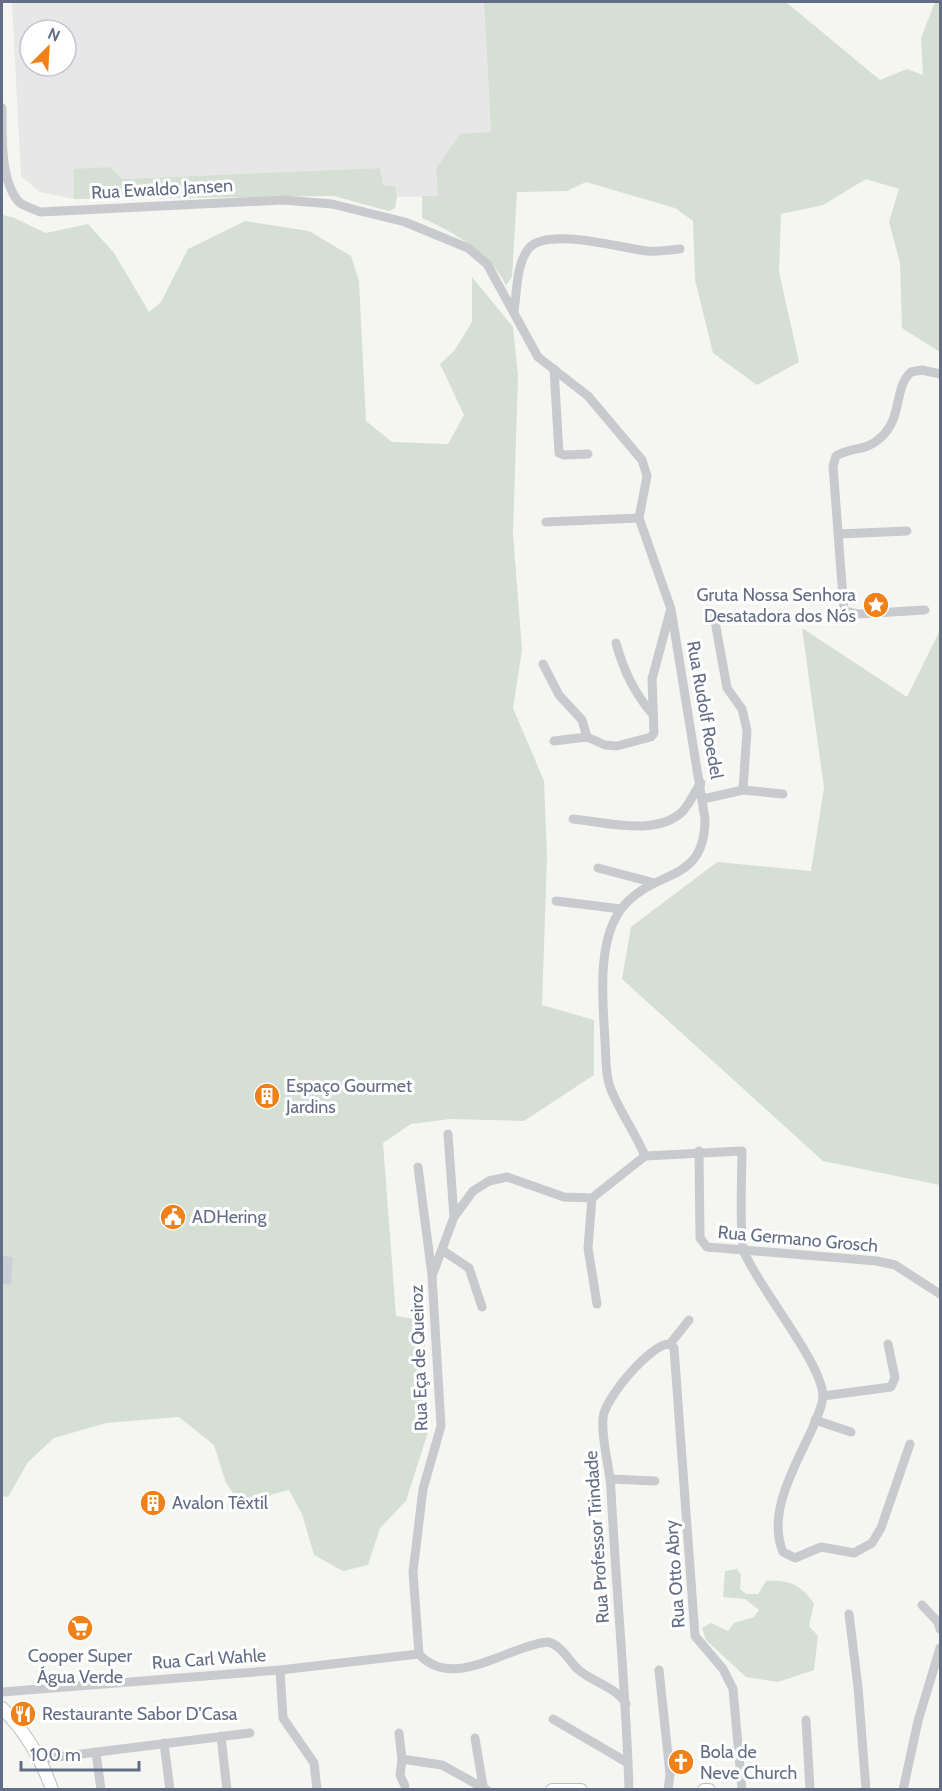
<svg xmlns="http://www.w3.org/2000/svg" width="942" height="1791" font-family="Cabin,sans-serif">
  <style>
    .built { fill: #e6e7e6; fill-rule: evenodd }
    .green { fill: #d5dfd3 }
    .water { fill: #cad0d7 }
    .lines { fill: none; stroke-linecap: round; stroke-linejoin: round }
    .major-casing { stroke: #bcbec3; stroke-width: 14 }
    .minor { stroke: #c8cace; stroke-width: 9 }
    .major { stroke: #fff; stroke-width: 12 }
    .labels { text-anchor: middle; stroke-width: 6; stroke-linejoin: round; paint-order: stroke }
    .street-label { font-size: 18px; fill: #636e86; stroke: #fff }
    .poi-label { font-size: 18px; fill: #636e86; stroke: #fff; text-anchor: start }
  </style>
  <rect width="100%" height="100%" fill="#f5f6f2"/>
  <path class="built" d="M12 2H484L491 132 436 169 438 196 397 197 395 186 383 185 380 168 122 179 110 167 74 170V199L40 192 21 176ZM30 30H66V66H30Z"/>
  <g class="green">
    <path d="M484 2H786L880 80 907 69 923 75 921 38 935 2H940V352L902 328 900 263 889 222 899 189 866 179 823 205 781 214 779 272 799 362 757 385 713 353 695 280 693 221 675 208 586 182 567 191 517 192 512 277 506 285C489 252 455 233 422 218V196H438L436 169 460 134 491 132Z"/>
    <polygon points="110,167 122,179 380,168 383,185 395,186 397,197 395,208 389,211 334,196 74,199 74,169"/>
    <polygon points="2,215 12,217 46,233 88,224 114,253 149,312 161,302 188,249 245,221 309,231 351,256 359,281 366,421 392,442 448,444 464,415 440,364 454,351 472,322 472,277 513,327 518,376 513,534 522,650 513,708 544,781 547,857 542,1005 594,1020 594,1075 524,1121 450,1119 411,1124 383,1143 396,1316 420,1320 425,1341 428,1432 406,1501 380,1528 368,1565 343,1571 314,1555 302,1514 289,1490 273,1494 246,1511 226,1483 214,1445 179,1417 106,1423 54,1438 28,1462 8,1497 2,1496"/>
    <polygon points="802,628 907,697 940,630 940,1185 823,1161 622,979 631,927 717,862 811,871 824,788"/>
    <path d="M737 1569 741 1575 740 1589 746 1594H758L766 1581C788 1579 803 1585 814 1604L809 1626 818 1636 814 1670 778 1682 746 1677 706 1640 702 1628 711 1623 728 1631 734 1623 754 1617 759 1610 745 1599 723 1597 725 1571Z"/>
  </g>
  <polygon class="water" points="2,1256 13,1257 11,1285 2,1284"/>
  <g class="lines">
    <g class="major-casing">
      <g id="major">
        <path d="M2 1708C26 1733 41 1757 52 1790"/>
        <polyline points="552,1790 581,1790"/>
        <polyline points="704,1790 709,1790"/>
      </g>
    </g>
    <g class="minor">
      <path d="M2 108C2 136 0 181 19 202 25 207 34 209 40 212L283 200 332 204 405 222 468 248 487 264 538 357 588 396 642 460 647 476 639 518 671 609 705 819C705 885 655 867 622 908 596 941 603 1003 605 1041 606 1056 605 1073 610 1087 619 1111 635 1132 645 1156"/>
      <path d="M514 311C517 292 516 264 529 248 548 227 621 248 647 251 658 252 669 250 680 249"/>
      <polyline points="554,369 559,453 564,455 588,454"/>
      <polyline points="546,522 639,518"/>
      <polyline points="839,534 907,531"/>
      <path d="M925 610 858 614 844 611 833 466 836 456C851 447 866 451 879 439 904 418 893 388 911 372L922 370 940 374"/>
      <polyline points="714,616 727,688 742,709 747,730 743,790"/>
      <path d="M616 643C624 672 634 692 653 715"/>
      <polyline points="543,664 559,695 582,720 587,737"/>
      <polyline points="554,741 587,737 605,745 617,746 651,737 654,733 652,679 670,612"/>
      <polyline points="703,799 743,790 783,794"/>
      <path d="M573 819C605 822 657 837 683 811 690 803 695 791 701 783"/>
      <polyline points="598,868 651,882"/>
      <polyline points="556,901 621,909"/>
      <polyline points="448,1134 454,1217"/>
      <polyline points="699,1151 700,1238 707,1247 877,1261 895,1265 940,1294"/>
      <polyline points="418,1167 432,1275"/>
      <polyline points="592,1198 588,1248 597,1304"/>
      <polyline points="442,1250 469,1268 482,1307"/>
      <polyline points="670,1344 674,1348 695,1636 723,1669 733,1689 742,1790"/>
      <polyline points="823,1396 891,1387 895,1378 888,1344"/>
      <polyline points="815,1420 851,1432"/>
      <polyline points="611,1479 655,1481"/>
      <polyline points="922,1605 938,1622 940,1629"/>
      <polyline points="849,1614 858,1687 866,1790"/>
      <polyline points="280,1670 283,1718 314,1763 317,1790"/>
      <polyline points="659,1670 670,1774 668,1790"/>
      <polyline points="2,1692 280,1670 419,1654"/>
      <path d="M626 1704C616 1687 595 1683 580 1671 569 1662 562 1645 548 1642 509 1645 453 1692 419 1654L413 1572 423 1489 441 1426 432 1276 454 1217 473 1191 489 1181 507 1177 564 1197 592 1198 645 1156 742 1151C742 1170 739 1238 744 1252 759 1288 822 1363 823 1396 823 1406 816 1418 813 1427 797 1463 766 1512 783 1552L795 1558 821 1547 854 1553 872 1543 881 1528 910 1444"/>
      <polyline points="553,1719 628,1763"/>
      <polyline points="806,1720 810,1790"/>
      <polyline points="399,1733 402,1759 442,1765 487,1790"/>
      <polyline points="221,1736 227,1790"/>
      <polyline points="475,1738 483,1786"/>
      <polyline points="164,1743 170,1790"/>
      <polyline points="96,1752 101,1790"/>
      <polyline points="41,1759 250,1733"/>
      <polyline points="402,1759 400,1775 405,1786"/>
      <path d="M629 1790C626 1689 616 1590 611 1490 610 1467 601 1441 603 1418 604 1399 652 1342 670 1344L689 1320"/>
      <polyline points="903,1790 918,1721 940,1648"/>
    </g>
    <use href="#major" class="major"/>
  </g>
  <defs>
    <g id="sight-disc" transform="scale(1.35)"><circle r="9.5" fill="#f08119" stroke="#fff"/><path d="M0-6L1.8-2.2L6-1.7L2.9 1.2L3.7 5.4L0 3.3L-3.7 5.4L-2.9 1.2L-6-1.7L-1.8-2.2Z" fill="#fff"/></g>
    <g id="building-disc" transform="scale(1.35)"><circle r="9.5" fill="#f08119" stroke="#fff"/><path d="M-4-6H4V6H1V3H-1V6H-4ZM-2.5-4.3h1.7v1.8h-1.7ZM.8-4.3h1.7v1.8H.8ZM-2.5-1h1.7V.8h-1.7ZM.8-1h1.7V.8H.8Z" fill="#fff"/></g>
    <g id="civic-disc" transform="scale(1.35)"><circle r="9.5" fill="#f08119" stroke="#fff"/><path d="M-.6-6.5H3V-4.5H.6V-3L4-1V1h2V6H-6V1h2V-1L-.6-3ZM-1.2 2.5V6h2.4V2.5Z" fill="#fff"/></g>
    <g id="supermarket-disc" transform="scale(1.35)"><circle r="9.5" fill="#f08119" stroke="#fff"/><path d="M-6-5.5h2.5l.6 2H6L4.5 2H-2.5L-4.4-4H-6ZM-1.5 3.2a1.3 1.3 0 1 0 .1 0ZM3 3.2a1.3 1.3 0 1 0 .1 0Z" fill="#fff"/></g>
    <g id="restaurant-disc" transform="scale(1.35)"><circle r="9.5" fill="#f08119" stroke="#fff"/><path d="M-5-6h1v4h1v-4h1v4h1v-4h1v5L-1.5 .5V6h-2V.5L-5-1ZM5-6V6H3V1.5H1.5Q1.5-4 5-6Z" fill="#fff"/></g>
    <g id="church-disc" transform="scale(1.35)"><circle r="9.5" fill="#f08119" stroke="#fff"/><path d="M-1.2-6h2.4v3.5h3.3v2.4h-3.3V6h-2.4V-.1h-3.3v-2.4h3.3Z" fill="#fff"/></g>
  </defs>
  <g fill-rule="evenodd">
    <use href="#sight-disc" x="876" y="605"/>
    <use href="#building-disc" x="267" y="1096"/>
    <use href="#civic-disc" x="173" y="1217"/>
    <use href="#building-disc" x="153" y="1503"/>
    <use href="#supermarket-disc" x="80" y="1628"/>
    <use href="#restaurant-disc" x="23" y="1714"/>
    <use href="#church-disc" x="681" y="1762"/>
  </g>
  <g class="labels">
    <g class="street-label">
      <text transform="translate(162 189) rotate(-3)" y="6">Rua Ewaldo Jansen</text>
      <text transform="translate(705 710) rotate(80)" y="6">Rua Rudolf Roedel</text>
      <text transform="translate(798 1239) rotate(5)" y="6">Rua Germano Grosch</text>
      <text transform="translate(419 1358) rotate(-92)" y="6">Rua Eça de Queiroz</text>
      <text transform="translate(597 1537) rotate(-94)" y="6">Rua Professor Trindade</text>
      <text transform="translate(675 1574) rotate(-94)" y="6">Rua Otto Abry</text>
      <text transform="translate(209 1659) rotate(-4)" y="6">Rua Carl Wahle</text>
    </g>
    <g class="poi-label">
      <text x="856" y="601" text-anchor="end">Gruta Nossa Senhora<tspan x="856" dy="21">Desatadora dos Nós</tspan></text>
      <text x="286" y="1092">Espaço Gourmet<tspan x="286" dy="21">Jardins</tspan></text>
      <text x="192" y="1223">ADHering</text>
      <text x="172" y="1509">Avalon Têxtil</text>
      <text x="80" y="1662" text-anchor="middle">Cooper Super<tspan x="80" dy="21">Água Verde</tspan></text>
      <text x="42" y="1720">Restaurante Sabor D'Casa</text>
      <text x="700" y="1758">Bola de<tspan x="700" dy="21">Neve Church</tspan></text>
    </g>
  </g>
  <rect width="942" height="1791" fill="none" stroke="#636e86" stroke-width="6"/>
  <g transform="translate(48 48) rotate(24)"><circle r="28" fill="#ffffff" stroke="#c1c5cf" stroke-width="1.5"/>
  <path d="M0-4.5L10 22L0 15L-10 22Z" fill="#f08119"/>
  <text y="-9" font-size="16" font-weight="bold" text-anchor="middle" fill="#636e86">N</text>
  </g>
  <path d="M21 1761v9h118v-9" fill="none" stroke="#636e86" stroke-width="3"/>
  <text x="30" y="1761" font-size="18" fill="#636e86" stroke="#ffffff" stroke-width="4.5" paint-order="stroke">100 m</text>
</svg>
